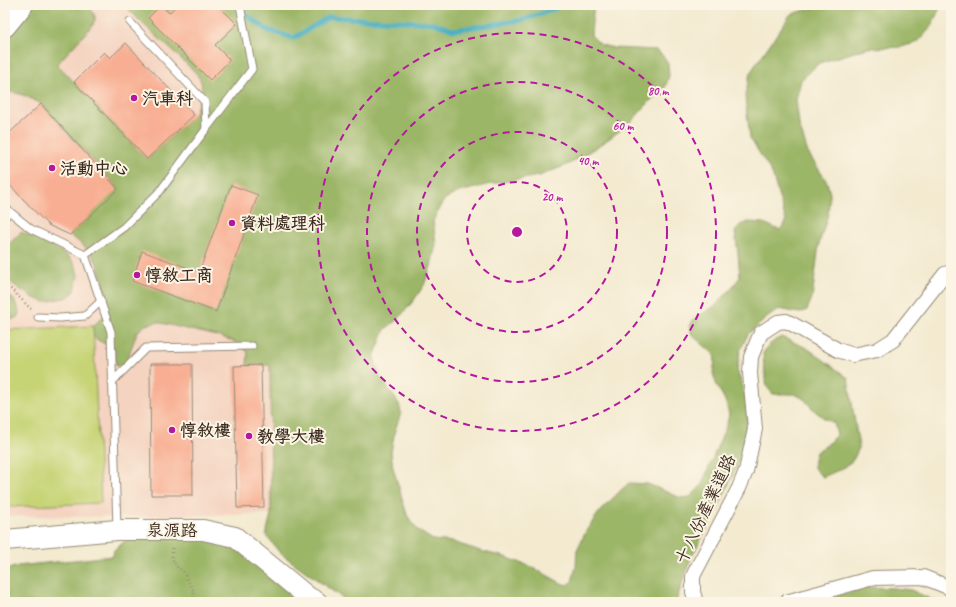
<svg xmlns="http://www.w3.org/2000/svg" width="956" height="607" font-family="Caveat,'LXGW WenKai TC',sans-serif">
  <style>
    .built { fill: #f4d3c0 }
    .green { fill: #c6d476; stroke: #807f4a }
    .forest { fill: #9cb667; stroke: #6c7042 }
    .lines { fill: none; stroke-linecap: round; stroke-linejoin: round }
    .stream { stroke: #40acbe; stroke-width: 5 }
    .building { fill: #f8ae92 }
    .lane-casing { stroke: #978a77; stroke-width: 9 }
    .street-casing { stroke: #978a77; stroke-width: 16 }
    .secondary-casing { stroke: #978a77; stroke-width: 22 }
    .path { stroke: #978a77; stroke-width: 2.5; stroke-dasharray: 1 3; stroke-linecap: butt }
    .lane { stroke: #fff; stroke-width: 7 }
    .street { stroke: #fff; stroke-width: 14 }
    .secondary { stroke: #fff; stroke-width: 20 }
    .ring { fill: none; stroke: #b5179e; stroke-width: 2; stroke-dasharray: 7 5 }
    .poi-dot { fill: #b5179e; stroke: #fcf5e5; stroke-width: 1.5 }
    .labels { text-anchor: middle; stroke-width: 4; stroke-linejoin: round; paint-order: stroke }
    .poi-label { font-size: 17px; font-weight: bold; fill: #3b2a1e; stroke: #fcf5e5; text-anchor: start }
    .street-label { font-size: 17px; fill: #3b2a1e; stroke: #fcf5e5 }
    .centre { fill: #b5179e; stroke: #fcf5e5; stroke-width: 2 }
    .ring-label { font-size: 12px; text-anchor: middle; font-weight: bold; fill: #b5179e; stroke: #fcf5e5; stroke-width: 4; stroke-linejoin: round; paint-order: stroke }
  </style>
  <rect width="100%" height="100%" fill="#fcf5e5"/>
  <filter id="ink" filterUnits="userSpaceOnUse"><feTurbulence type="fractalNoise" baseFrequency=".025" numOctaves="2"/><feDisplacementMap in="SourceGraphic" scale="8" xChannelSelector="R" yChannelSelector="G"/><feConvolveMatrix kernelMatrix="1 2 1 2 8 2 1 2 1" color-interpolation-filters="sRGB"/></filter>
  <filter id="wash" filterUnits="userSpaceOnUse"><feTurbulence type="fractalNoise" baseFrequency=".012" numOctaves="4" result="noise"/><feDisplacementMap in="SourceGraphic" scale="16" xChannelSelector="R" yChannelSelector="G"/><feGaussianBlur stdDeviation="0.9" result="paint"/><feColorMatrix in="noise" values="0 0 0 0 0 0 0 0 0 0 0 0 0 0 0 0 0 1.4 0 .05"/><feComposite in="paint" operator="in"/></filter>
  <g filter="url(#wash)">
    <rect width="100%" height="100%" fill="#f3ead0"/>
    <polygon class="built" points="44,5 290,5 270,365 271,514 117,517 5,516 5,55"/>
    <polygon class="green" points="93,326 101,503 6,507 5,479 5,330"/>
    <g class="forest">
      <path d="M31 5H90V8L95 16V20L92 26 57 64 147 159 194 115 198 104 202 89 201 81 196 73 174 52 140 21 124 5H594L592 22 591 35 601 45 614 48 656 50 664 57 668 64 669 76 665 88 651 100 630 123 603 143 569 164 539 176 490 184 459 192 445 199 439 208 433 221 436 244 431 266 424 285 414 300 398 319 385 329 374 357 380 377 399 404 401 413 395 430 391 452 393 468 407 515 417 530 433 540 453 542 480 551 505 557 532 567 561 583 567 585 572 582 576 566 577 550 586 531 600 511 620 491 629 483 648 484 681 498 690 497 701 486 727 424 729 414 725 400 717 386 713 373 715 361 714 354 692 335 689 325 695 318 715 306 731 289 740 277 738 253 735 232 740 225 748 222 764 223 779 230 783 226 786 221 772 173 750 138 745 97 750 73 790 15C800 10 812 10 823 5H941L931 27 918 42 901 47 867 48 819 63 801 80 796 99 799 125 808 153 827 182 830 194 828 214 819 244 812 298 807 310 800 313 779 309 768 317 748 334 740 351 737 370 747 401 748 427 745 444 735 471 718 507 691 558 677 598V602H348L280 553 266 535 271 514 270 365H247L248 352 233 341 221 337 157 322 145 325 137 332 127 360 121 365 116 366 115 349C107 344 101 343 94 337L93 326 107 313C108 301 101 270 95 259 90 250 78 241 70 235L118 188 41 104C31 98 21 93 10 92L5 97V38Z"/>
      <polygon points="21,232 49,243 70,258 76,267 78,275 75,291 68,297 45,302 34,298 20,289 9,281 5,276 5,248"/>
      <path d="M5 291C13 299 19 304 19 316L13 319 5 320Z"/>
      <path d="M781 337 807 348 832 366 848 378 859 448 853 460 843 468 823 477C812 468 812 466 816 452L827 445 837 434 834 423 824 418 815 411 804 399 795 394H773L767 387 764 366 763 353 770 344Z"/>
      <polygon points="144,537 204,539 235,548 305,602 5,602 5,570 18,566 113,556 114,550 125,541"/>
      <polygon points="864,587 895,588 911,590 937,602 819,602"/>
    </g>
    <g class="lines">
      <g class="stream">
        <polyline points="949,5 951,7"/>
        <polyline points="247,15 267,30 294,38 329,17 434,23 453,30 523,20 557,8 560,5"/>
      </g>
    </g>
    <g id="blocks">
      <g class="building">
        <polygon points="161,5 169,13 177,5 218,5 237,24 215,45 230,60 210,80 148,18"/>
        <polygon points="126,43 194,115 147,159 74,82 104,52 110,58"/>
        <polygon points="41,104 118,189 70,235 48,225 5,180 5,137"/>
        <polygon points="231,185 258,195 216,312 132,281 142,251 199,272"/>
        <polygon points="150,364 192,364 193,495 151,495"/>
        <polygon points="261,365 264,507 237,508 234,366"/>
      </g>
    </g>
  </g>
  <g filter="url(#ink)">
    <use href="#blocks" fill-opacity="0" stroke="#978a77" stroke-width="1"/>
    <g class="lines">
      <g class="lane-casing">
        <g id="lane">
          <polyline points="206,129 252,69 240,5"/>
          <polyline points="5,217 9,211 31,229 85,255 111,332 117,528"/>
          <polyline points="85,255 124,227 160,191 206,129 205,102 130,22"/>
          <polyline points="38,317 60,318 85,316 101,301"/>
          <polyline points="112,382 146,348 252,346"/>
        </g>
      </g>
      <g class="street-casing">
        <g id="street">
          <polyline points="696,602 693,592 693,576 739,488 746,471 755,429 750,373 751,357 757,342 761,333 778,322 786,321 794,325 838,350 853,355 877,350 893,340 945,274 951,272"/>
          <polyline points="786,602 873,578 923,577 948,587 951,589"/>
        </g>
      </g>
      <g class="secondary-casing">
        <g id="secondary">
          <polyline points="5,27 23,5"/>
          <polyline points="5,540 117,530 203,530 235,537 308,597 317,602"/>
        </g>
      </g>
      <g class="path">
        <polyline points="5,283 31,309"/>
        <polyline points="172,548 172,558 176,566 183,571 193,590 195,602"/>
      </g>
      <use href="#lane" class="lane"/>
      <use href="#street" class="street"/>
      <use href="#secondary" class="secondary"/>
    </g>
  </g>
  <g class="ring">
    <circle cx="517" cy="232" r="50"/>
    <circle cx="517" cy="232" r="100"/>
    <circle cx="517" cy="232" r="150"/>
    <circle cx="517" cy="232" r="199"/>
  </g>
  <g class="poi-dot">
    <circle cx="134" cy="98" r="4"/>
    <circle cx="52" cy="168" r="4"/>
    <circle cx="232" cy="223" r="4"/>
    <circle cx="137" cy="275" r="4"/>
    <circle cx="172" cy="430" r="4"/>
    <circle cx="249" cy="436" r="4"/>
  </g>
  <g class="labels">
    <g class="poi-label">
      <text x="142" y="104">汽車科</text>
      <text x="60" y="174">活動中心</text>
      <text x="240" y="229">資料處理科</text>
      <text x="145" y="281">惇敘工商</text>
      <text x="180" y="436">惇敘樓</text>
      <text x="257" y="442">教學大樓</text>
    </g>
    <g class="street-label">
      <text transform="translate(705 509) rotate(-65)" y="6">十八份產業道路</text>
      <text x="172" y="536">泉源路</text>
    </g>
  </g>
  <circle cx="517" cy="232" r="6" class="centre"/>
  <g class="ring-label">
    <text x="658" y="95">80 m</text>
    <text x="623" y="130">60 m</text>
    <text x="588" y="165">40 m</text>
    <text x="552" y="201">20 m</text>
  </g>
  <rect width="956" height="607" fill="none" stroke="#fcf5e5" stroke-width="20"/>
</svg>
